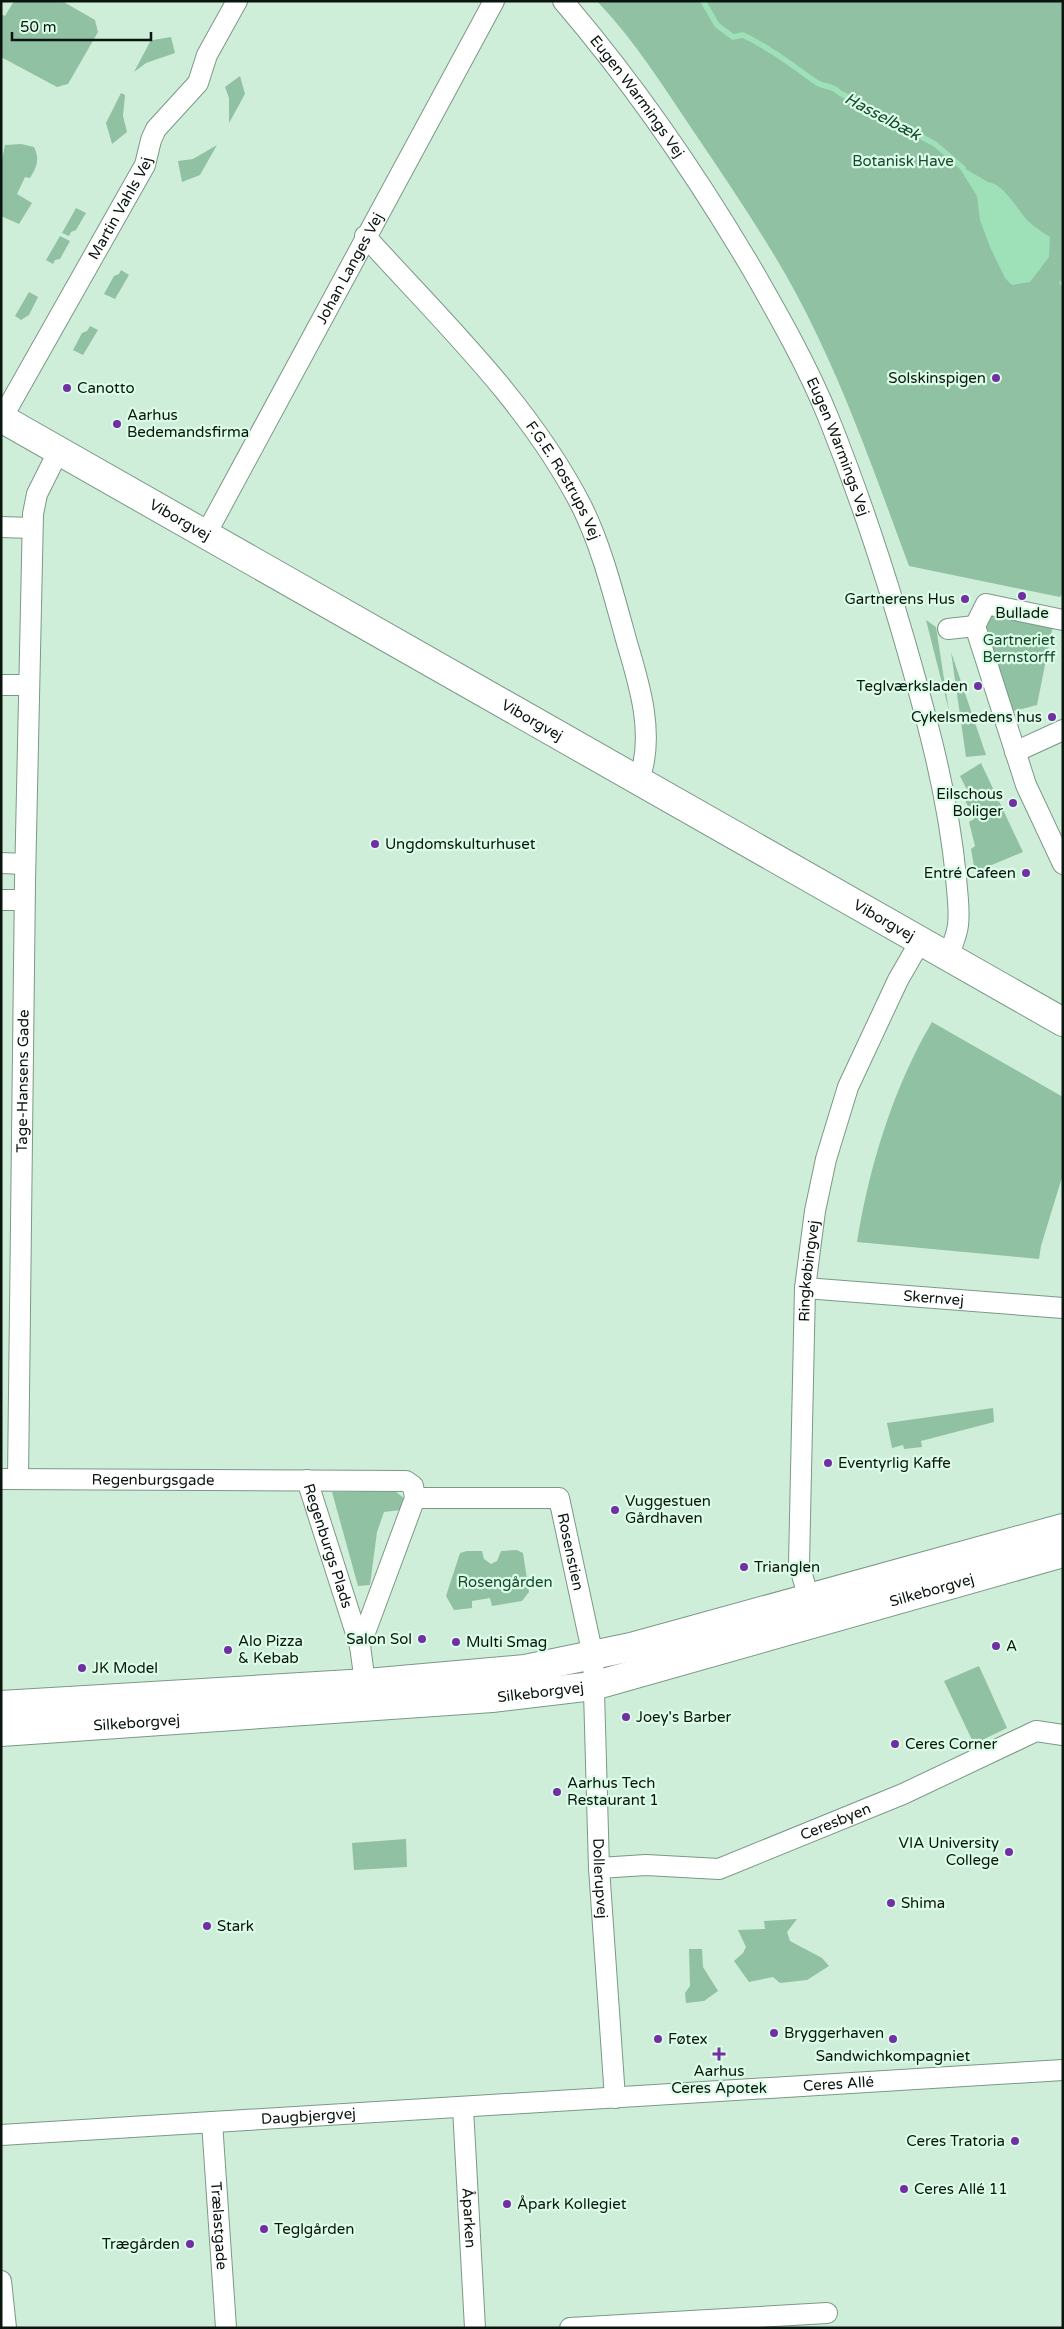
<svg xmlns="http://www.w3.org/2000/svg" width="1064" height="2329" font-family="'Varela Round',sans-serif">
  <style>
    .green { fill: #90c1a3 }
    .water { fill: #9ee0b7 }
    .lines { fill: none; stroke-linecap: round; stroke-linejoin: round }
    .stream { stroke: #9ee0b7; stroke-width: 5.5 }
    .street-casing { stroke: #7b9986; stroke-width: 22 }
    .secondary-casing { stroke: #7b9986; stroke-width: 30 }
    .street { stroke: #fff; stroke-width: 20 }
    .secondary { stroke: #fff; stroke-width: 28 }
    .poi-dot { fill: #722fa3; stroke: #dbfce7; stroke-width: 2 }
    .labels { text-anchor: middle; stroke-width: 4.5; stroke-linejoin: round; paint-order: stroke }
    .street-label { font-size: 15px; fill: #0a150e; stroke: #dbfce7 }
    .park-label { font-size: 15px; fill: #16482e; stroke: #dbfce7 }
    .poi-label { font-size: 15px; fill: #0a150e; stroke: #dbfce7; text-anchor: start }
    .water-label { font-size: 16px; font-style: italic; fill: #15482d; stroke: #dbfce7 }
  </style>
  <rect width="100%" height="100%" fill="#ceeed9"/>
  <g class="green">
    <polygon points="14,1 62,1 95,20 98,32 68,84 57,87 1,57 1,14 5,16"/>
    <path d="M597 1H1063V592L1060 597 909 566C880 488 853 410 817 335 784 264 739 199 696 135 665 89 636 42 597 1Z"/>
    <polygon points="171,37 175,53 146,63 134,72 150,42 153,40"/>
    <polygon points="240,76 245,94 229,123 229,98 225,87"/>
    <polygon points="121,93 125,95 123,116 127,132 112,144 106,123"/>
    <path d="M5 145 21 144 34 147C40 159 37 167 30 178L25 177 17 194 32 203 19 224 1 216V164Z"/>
    <polygon points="217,145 200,175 182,182 178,161 193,159"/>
    <polygon points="76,208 86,213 76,230 71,232 69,236 62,233"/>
    <polygon points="60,236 70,241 60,259 55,260 53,264 46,260"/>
    <polygon points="121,270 129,275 115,299 104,294 114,276 119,274"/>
    <polygon points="29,292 38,297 29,315 21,320 15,316"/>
    <polygon points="90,326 98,330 83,355 73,350 82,333 87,331"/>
    <polygon points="985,613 1053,625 1037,705 1010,712 982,630"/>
    <polygon points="926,620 936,627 949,711"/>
    <polygon points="951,652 986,755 966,757"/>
    <polygon points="981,763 1023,852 975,872 971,849 975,846 969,822 974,819 963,796 969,794 960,776"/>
    <path d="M932 1022 1063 1097V1174L1041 1246 1039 1259 857 1242C869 1167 893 1088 932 1022Z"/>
    <polygon points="993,1408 994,1422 921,1441 922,1447 904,1449 903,1445 892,1448 887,1423"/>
    <polygon points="395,1491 405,1499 401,1510 384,1512 377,1532 370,1585 358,1586 332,1492"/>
    <polygon points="517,1550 523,1553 529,1592 522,1601 492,1606 490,1598 472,1601 472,1608 454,1610 446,1596 460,1553 467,1551 482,1551 484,1559 491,1564 497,1561 501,1551"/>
    <polygon points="979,1666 1007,1728 974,1744 944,1681"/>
    <polygon points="406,1839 407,1867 354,1870 352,1843"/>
    <polygon points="797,1919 787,1932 790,1941 822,1958 829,1966 807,1980 780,1983 773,1977 749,1982 734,1961 743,1953 746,1947 738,1930 765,1929 764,1921"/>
    <polygon points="689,1949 702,1949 703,1967 718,1991 704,2001 686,2003 685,1993 690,1986"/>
  </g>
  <path class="water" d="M957 164 988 182C1004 184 1017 209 1027 220 1034 227 1042 232 1050 237L1049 257 1030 282 1012 285 1005 278 990 247 980 220 977 196Z"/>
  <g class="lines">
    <g class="stream">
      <path d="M703 1 717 25 733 37 743 35C770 48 792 65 816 82 824 88 831 84 840 93L935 144 963 168"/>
      <polyline points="1062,283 1063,283"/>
    </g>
    <g class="street-casing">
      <g id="street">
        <path id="s1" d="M563 1C635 85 696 174 752 269 780 318 808 367 829 419 869 519 901 622 928 726 941 776 951 826 956 877 957 893 960 909 958 925 957 935 952 945 949 955"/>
        <path id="s2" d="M365 236C442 321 529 403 582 507 603 550 614 597 627 643 640 686 655 736 639 780"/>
        <path id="s3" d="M2 418 145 165 151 140 156 129 198 83 207 55 237 1"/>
        <polyline points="1,527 32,528"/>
        <path id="s4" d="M206 534 494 1"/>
        <polyline points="975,626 1026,785 1063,864"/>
        <polyline points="975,626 986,604 1063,620"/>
        <polyline points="948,629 975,626"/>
        <polyline points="1,685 28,685"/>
        <polyline points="1015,752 1063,730"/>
        <polyline points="1,863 25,864"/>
        <polyline points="1,900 24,900"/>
        <path id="s5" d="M805 1288 1063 1308"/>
        <path id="s6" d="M1 1479 406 1481 413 1486 415 1498 360 1646"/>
        <path id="s7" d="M18 1479 25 882 33 514 37 494 59 450"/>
        <path id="s8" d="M307 1480 360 1646 367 1697"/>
        <path id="s9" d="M415 1498H559L593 1656 599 1868 615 2098"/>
        <path id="s10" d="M812 1610 799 1564 805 1288 815 1211 826 1159 848 1087 898 980 921 940"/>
        <path id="s11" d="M599 1868 646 1865 719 1869 903 1794 1036 1731 1063 1735"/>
        <path id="s12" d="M463 2108 475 2328"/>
        <path id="s13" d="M212 2122 226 2328"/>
        <path id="s14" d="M1 2135 1063 2070"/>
        <polyline points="1,2281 6,2328"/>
        <polyline points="570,2328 827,2313"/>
      </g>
    </g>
    <g class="secondary-casing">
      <g id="secondary">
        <path id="s15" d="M1 418 1063 1022"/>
        <polyline points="1,1705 367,1683 525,1669 631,1647 1063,1528"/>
        <path id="s16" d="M1 1732 492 1698 593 1686 1063 1553"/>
      </g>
    </g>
    <use href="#street" class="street"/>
    <use href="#secondary" class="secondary"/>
  </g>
  <g class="poi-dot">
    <circle cx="996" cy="378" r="5"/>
    <circle cx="67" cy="388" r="5"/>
    <circle cx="117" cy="424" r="5"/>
    <circle cx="1022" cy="596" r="5"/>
    <circle cx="965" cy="599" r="5"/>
    <circle cx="978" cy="686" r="5"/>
    <circle cx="1052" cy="717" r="5"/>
    <circle cx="1013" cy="803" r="5"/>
    <circle cx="375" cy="844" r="5"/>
    <circle cx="1026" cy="873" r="5"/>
    <circle cx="828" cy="1463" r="5"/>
    <circle cx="615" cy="1510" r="5"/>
    <circle cx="744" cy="1567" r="5"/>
    <circle cx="422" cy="1639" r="5"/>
    <circle cx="456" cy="1642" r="5"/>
    <circle cx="996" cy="1646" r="5"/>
    <circle cx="228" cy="1650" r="5"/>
    <circle cx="82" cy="1668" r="5"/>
    <circle cx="626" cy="1717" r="5"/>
    <circle cx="895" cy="1744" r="5"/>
    <circle cx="557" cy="1792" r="5"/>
    <circle cx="1009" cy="1852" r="5"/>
    <circle cx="891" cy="1903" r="5"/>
    <circle cx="207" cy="1926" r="5"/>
    <circle cx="774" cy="2033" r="5"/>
    <circle cx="658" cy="2039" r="5"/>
    <circle cx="893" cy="2039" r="5"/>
    <path d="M716.5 2046.5h5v5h5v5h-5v5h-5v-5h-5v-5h5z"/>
    <circle cx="1015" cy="2141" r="5"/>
    <circle cx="904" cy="2189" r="5"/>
    <circle cx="507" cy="2204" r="5"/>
    <circle cx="264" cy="2229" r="5"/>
    <circle cx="190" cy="2244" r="5"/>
  </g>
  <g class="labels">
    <g class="street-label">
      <text dy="5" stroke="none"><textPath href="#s1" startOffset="121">Eugen Warmings Vej</textPath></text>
      <text dy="5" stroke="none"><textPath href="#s3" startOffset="241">Martin Vahls Vej</textPath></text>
      <text dy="5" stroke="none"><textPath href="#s4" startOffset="302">Johan Langes Vej</textPath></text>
      <text dy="5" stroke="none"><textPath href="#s1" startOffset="526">Eugen Warmings Vej</textPath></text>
      <text dy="5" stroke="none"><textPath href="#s2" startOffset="316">F.G.E. Rostrups Vej</textPath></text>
      <text dy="5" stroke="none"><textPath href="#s15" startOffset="206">Viborgvej</textPath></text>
      <text dy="5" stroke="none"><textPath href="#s15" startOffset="611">Viborgvej</textPath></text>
      <text dy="5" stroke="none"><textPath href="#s15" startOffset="1016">Viborgvej</textPath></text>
      <text dy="5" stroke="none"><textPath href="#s7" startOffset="398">Tage-Hansens Gade</textPath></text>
      <text dy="5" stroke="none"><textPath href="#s10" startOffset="341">Ringkøbingvej</textPath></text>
      <text dy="5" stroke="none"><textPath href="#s5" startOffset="129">Skernvej</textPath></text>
      <text dy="5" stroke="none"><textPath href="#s6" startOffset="152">Regenburgsgade</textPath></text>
      <text dy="5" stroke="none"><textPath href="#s8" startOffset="69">Regenburgs Plads</textPath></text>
      <text dy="5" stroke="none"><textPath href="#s9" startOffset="199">Rosenstien</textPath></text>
      <text dy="5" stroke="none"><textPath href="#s16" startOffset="946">Silkeborgvej</textPath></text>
      <text dy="5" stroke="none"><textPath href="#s16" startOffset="541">Silkeborgvej</textPath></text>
      <text dy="5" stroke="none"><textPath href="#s16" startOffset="136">Silkeborgvej</textPath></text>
      <text dy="5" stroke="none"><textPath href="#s11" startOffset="246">Ceresbyen</textPath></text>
      <text dy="5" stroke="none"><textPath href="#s9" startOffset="528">Dollerupvej</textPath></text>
      <text dy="5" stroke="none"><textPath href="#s14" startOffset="839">Ceres Allé</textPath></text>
      <text dy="5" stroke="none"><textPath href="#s14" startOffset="308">Daugbjergvej</textPath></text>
      <text dy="5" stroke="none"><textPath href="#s12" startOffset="110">Åparken</textPath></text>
      <text dy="5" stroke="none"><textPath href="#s13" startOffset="104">Trælastgade</textPath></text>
    </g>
    <g class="park-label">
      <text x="903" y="166">Botanisk Have</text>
      <text x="1019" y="645">Gartneriet<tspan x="1019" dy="17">Bernstorff</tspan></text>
      <text x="505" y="1587">Rosengården</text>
    </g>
    <g class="poi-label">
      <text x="986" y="383" text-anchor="end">Solskinspigen</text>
      <text x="77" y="393">Canotto</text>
      <text x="127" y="420">Aarhus<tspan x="127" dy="17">Bedemandsfirma</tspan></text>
      <text x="955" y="604" text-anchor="end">Gartnerens Hus</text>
      <text x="1022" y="618" text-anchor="middle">Bullade</text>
      <text x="968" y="691" text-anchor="end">Teglværksladen</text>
      <text x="1042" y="722" text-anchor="end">Cykelsmedens hus</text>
      <text x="1003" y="799" text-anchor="end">Eilschous<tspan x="1003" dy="17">Boliger</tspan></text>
      <text x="385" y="849">Ungdomskulturhuset</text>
      <text x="1016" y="878" text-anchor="end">Entré Cafeen</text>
      <text x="838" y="1468">Eventyrlig Kaffe</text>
      <text x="625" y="1506">Vuggestuen<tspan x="625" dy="17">Gårdhaven</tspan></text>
      <text x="754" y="1572">Trianglen</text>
      <text x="412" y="1644" text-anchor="end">Salon Sol</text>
      <text x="238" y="1646">Alo Pizza<tspan x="238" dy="17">&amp; Kebab</tspan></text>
      <text x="466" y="1647">Multi Smag</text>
      <text x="1006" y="1651">A</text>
      <text x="92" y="1673">JK Model</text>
      <text x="636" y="1722">Joey's Barber</text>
      <text x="905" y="1749">Ceres Corner</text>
      <text x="567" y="1788">Aarhus Tech<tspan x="567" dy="17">Restaurant 1</tspan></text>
      <text x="999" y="1848" text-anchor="end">VIA University<tspan x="999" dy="17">College</tspan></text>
      <text x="901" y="1908">Shima</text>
      <text x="217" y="1931">Stark</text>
      <text x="784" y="2038">Bryggerhaven</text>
      <text x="668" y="2044">Føtex</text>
      <text x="893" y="2061" text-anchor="middle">Sandwichkompagniet</text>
      <text x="719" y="2076" text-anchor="middle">Aarhus<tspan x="719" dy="17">Ceres Apotek</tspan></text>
      <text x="1005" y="2146" text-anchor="end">Ceres Tratoria</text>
      <text x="914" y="2194">Ceres Allé 11</text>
      <text x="517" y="2209">Åpark Kollegiet</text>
      <text x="274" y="2234">Teglgården</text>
      <text x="180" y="2249" text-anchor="end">Trægården</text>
    </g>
    <g class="water-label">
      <text transform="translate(883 116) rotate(28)" y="6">Hasselbæk</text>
    </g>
  </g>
  <rect width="1064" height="2329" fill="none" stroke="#0a150e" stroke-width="5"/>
  <path d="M12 32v8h139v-8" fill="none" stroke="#0a150e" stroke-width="2.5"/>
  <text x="20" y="32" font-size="15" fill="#0a150e" stroke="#dbfce7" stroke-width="4" paint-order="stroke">50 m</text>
</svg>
